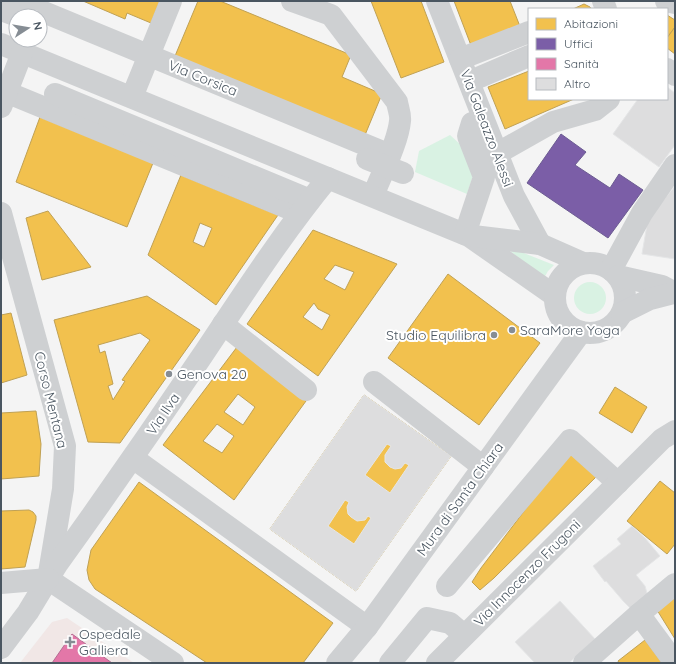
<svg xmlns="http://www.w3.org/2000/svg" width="676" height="664" font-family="Quicksand,sans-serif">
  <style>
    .medical { fill: #f1e7e6 }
    .green { fill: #d9f2e3 }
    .homes { fill: #f2c14e; stroke: #c0a154; fill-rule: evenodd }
    .offices { fill: #7b5ea7; stroke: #6c5c92 }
    .health { fill: #e377a8; stroke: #b56d93 }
    .building { fill: #ddddde; stroke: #e5e6e7; fill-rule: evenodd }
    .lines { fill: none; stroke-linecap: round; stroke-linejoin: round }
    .minor { stroke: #ced0d2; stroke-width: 22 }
    .poi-dot { fill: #868d94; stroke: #fff; stroke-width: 1.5 }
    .labels { text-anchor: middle; stroke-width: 4; stroke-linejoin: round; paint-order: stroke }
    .street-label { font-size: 14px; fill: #4a5661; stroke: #fff }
    .poi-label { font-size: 14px; fill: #4a5661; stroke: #fff; text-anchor: start }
  </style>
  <rect width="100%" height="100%" fill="#f4f4f4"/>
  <polygon class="medical" points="67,618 134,663 20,663 52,622"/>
  <g class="green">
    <polygon points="450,135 462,146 473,175 467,194 415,172 419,151"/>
    <polygon points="511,248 554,265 548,271 544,278 509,250"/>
    <circle cx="590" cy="298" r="16"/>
  </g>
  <g class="homes">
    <polygon points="83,1 160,1 151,23 127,13 125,19"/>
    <polygon points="198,1 220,1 351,55 342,77 382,94 365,135 175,56"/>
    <polygon points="371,1 421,1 444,62 401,78"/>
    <polygon points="454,1 510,1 521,29 472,48"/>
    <polygon points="584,4 590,7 591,9 573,9"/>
    <polygon points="667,15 675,20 675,27 667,38"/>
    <polygon points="675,27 675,54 667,48 667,38"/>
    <polygon points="529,71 529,99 574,99 505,129 488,87"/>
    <polygon points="40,117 153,163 127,227 16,182"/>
    <path d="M181 175 278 215 216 305 148 255ZM200 223 212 228 204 247 193 242Z"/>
    <polygon points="48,211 91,267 42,280 26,218"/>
    <path d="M313 230 397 264 318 376 247 324ZM335 265 354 272 345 290 324 279ZM314 303 318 309 330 315 322 330 303 317Z"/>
    <polygon points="448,274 540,343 479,425 388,358"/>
    <path d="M147 296 200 330 120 443 88 442 54 320ZM140 333 150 340 122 380 125 381 113 400 108 386 113 384 105 351 100 353 98 345Z"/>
    <polygon points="11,313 27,375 1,383 1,315"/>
    <path d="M237 347 306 401 234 500 163 445ZM238 394 255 407 243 425 224 412ZM217 424 234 436 222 453 203 441Z"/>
    <polygon points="615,387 647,407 632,433 599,413"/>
    <polygon points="364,395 451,456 356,591 270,529"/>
    <polygon points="36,411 41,444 39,476 1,479 1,413"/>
    <polygon points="572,451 598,475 494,578 480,590 472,582 481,568 556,469"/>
    <polygon points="660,481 675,493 675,544 667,554 627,521"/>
    <polygon points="139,482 333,623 303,663 207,663 95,589 89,580 87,570 91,550"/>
    <polygon points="29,510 33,512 36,516 36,520 25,567 1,569 1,511"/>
    <polygon points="675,598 675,639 657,610"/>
    <polygon points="645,640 662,663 619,663 618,661"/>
  </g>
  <polygon class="offices" points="561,134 586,152 575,165 610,188 619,174 643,190 608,238 527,183"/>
  <polygon class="health" points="72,634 112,663 52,663"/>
  <g class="building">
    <polygon points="667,87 675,93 675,145 659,167 613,134 638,99 667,99"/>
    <polygon points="675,186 675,259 642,254 648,219"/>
    <path d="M364 395 451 456 356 591 270 529ZM387 444 391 446 385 455V462L390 467 395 469 401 468 405 463 409 465 390 493 365 475ZM345 500 349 502 347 507 348 514 351 517 357 521 365 520 368 516 371 518 354 544 328 526Z"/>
    <polygon points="632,526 645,538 660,556 636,575 645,586 648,597 632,610 624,602 606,581 605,582 593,566 621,544 617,539"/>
    <polygon points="560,601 595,639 569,663 535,663 515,642"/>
  </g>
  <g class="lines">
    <g class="minor">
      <polyline points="17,1 390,155"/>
      <path d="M292 1 331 15 397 102C398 108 401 115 400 121 398 143 381 175 373 196"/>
      <polyline points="437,1 514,196 540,244"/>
      <polyline points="603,1 606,9"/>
      <polyline points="666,1 675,3"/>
      <polyline points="1,10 17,16"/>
      <polyline points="1,44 469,236 555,296"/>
      <polyline points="460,59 529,32"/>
      <polyline points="667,69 675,75"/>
      <polyline points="480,77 529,56"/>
      <polyline points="6,92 300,213"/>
      <polyline points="55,94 310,200"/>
      <polyline points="132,97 171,1"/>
      <polyline points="1,107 22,53"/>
      <polyline points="496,154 553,122 595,110 609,99"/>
      <polyline points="367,159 403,173"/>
      <polyline points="1,213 65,446 63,489 48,579 28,612 1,648"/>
      <polyline points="465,234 484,177 468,136 472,123"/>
      <polyline points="473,236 540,244 583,263"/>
      <circle cx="590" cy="298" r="35"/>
      <polyline points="611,270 642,213 675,165"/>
      <polyline points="618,276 662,286 675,293"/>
      <polyline points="622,313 650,299 674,293"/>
      <polyline points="223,324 306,390"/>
      <polyline points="374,382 483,467"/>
      <polyline points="133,458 367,627"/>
      <path d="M48 579 58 563C107 495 155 426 202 356 242 296 282 234 328 178"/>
      <polyline points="48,579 173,663"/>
      <polyline points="1,583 48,579"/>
      <polyline points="447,586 570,440 618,483"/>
      <polyline points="639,614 675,584"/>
      <polyline points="337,663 367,627 581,332"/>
      <polyline points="390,663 427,618 450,623 464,635"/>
      <polyline points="437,663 662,439 675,431"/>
      <polyline points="584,663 639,614 675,663"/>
    </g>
  </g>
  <g class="poi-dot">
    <circle cx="512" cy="330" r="4"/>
    <circle cx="494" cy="335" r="4"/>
    <circle cx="169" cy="374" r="4"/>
    <path d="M68 636h4v4h4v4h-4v4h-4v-4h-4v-4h4z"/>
  </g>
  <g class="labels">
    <g class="street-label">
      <text transform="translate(203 78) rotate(22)" y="5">Via Corsica</text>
      <text transform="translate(487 128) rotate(69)" y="5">Via Galeazzo Alessi</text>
      <text transform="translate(51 400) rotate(76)" y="5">Corso Mentana</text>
      <text transform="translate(163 414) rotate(-56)" y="5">Via Ilva</text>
      <text transform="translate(460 499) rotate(-54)" y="5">Mura di Santa Chiara</text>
      <text transform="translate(527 573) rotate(-45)" y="5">Via Innocenzo Frugoni</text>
    </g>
    <g class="poi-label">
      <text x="520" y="335">SaraMore Yoga</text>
      <text x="486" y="340" text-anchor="end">Studio Equilibra</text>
      <text x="177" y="379">Genova 20</text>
      <text x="79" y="639">Ospedale<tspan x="79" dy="16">Galliera</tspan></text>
    </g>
  </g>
  <rect width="676" height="664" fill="none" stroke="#4a5661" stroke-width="4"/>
  <rect x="528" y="8" width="140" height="92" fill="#ffffff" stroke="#b7bbc0"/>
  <rect x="536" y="18" width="20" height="12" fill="#f2c14e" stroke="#b7bbc0"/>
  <text x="564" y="28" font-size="12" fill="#4a5661">Abitazioni</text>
  <rect x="536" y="38" width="20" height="12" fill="#7b5ea7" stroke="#b7bbc0"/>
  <text x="564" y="48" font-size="12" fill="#4a5661">Uffici</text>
  <rect x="536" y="58" width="20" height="12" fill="#e377a8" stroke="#b7bbc0"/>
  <text x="564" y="68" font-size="12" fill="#4a5661">Sanità</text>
  <rect x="536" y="78" width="20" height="12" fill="#ddddde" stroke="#b7bbc0"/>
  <text x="564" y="88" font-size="12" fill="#4a5661">Altro</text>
  <g transform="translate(28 28) rotate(78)"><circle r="19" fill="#ffffff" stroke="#b7bbc0"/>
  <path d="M0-3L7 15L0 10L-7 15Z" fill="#868d94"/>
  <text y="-6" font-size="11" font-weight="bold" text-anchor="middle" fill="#4a5661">N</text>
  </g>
</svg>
